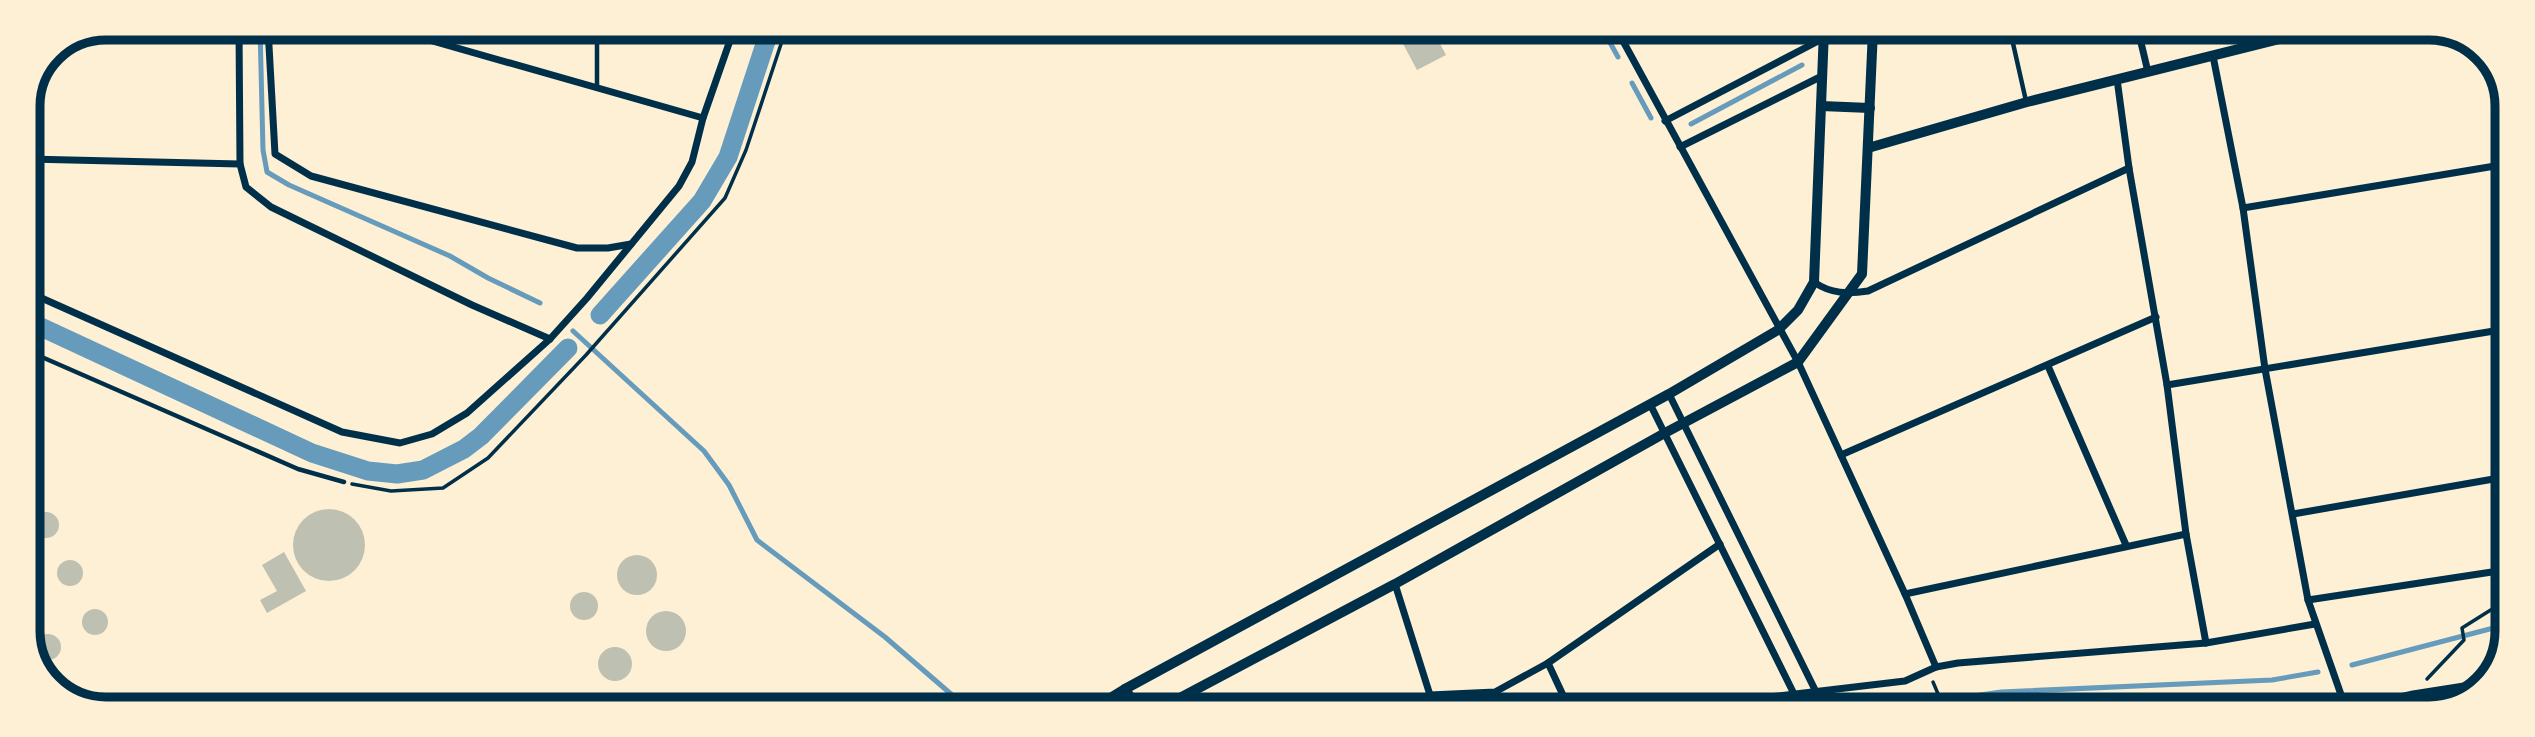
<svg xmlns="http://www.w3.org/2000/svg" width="2535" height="737" font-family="Montserrat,sans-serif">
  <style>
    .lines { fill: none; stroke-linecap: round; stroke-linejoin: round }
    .stream { stroke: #669bbc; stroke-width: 5 }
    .canal { stroke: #669bbc; stroke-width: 19 }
    .building { fill: #bec0b2 }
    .path { stroke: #003049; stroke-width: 3.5 }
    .service { stroke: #003049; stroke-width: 4.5 }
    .minor { stroke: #003049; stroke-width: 7 }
    .tertiary { stroke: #003049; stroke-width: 10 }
    .rim { fill: none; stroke: #003049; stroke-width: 9 }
  </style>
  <rect width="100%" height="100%" fill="#fdf0d5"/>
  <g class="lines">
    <g class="stream">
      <polyline points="260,28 263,150 267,172 289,185 450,256 488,278 540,303"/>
      <polyline points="1603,30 1618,57"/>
      <polyline points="1632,83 1651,118"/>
      <polyline points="1691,124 1802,65"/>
      <polyline points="573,331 704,451 729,485 757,540 885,637 966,707"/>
      <polyline points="2352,665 2505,625"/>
      <polyline points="1890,708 2001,692 2272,680 2318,672"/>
    </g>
    <g class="canal">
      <polyline points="600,315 702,201 728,157 770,29"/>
      <polyline points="28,321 312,453 368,471 397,474 423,470 464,449 481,436 568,348"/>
    </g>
  </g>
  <g class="building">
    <polygon points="1421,29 1432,29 1446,55 1417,70 1401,40"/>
    <circle cx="329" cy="545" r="36"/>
    <circle cx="46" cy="525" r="13"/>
    <polygon points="284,552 306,591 267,613 260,600 277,591 262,565"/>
    <circle cx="637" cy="575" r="20"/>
    <circle cx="70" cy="573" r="13"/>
    <polygon points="28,586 33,590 36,599 33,607 28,611"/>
    <circle cx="584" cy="606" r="14"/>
    <circle cx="95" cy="622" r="13"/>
    <circle cx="666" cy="631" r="20"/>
    <circle cx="48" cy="647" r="13"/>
    <circle cx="615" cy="664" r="17"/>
  </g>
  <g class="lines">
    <g class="path">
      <polyline points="352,484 391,491 443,488 488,458 586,355 725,198 746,150 786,29"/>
      <polyline points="2427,679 2464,640 2462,628 2505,601"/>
      <polyline points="1933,682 1944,708"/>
    </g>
    <g class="service">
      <polyline points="2010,30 2026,101"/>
      <polyline points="597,88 597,29"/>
      <polyline points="28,351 298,469 344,482"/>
    </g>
    <g class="minor">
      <polyline points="239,28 240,164 246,187 271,207 472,305 550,339"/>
      <polyline points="268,28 275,154 311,176 577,248 608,248 631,244"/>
      <polyline points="387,28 703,118"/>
      <polyline points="1617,30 1798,362 1905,594 1936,667"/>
      <polyline points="2138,30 2148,72"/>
      <polyline points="2213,56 2243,208 2265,369 2308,600 2346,709"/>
      <polyline points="2117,79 2129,168 2167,385 2186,534 2206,643"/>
      <polyline points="1665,121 1824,38"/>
      <polyline points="1680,147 1822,76"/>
      <polyline points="28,159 240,164"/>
      <polyline points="2243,208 2507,164"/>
      <path d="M1814 282C1831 294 1848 294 1868 291L2129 168"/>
      <polyline points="28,292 342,432 400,443 432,434 467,413 550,339 587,298 679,186 692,162 703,118 734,29"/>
      <polyline points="2048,366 2126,545"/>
      <polyline points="2167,385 2506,329"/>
      <polyline points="1669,394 1824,708"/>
      <polyline points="1650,404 1801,708"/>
      <polyline points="1841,455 2156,317"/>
      <polyline points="2293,514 2505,477"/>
      <polyline points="1395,584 1430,695 1495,692 1548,663 1720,544"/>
      <polyline points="1905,594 2186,534"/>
      <polyline points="2308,600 2505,570"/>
      <polyline points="1548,663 1569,708"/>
      <polyline points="1675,708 1905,681 1936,667 1958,663 2206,643 2315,624"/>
      <polyline points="2348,709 2413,694 2483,683"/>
    </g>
    <g class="tertiary">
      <polyline points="1821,106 1870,108"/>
      <polyline points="1868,148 2027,102 2315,30"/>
      <polyline points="1125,689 1137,708"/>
      <polyline points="1094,708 1125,689 1669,394 1778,330 1798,310 1814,282 1824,30"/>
      <polyline points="1161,708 1395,584 1663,434 1798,362 1862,274 1873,30"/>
    </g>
  </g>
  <path d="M0 0H2535V737H0ZM106 40H2429A66 66 0 0 1 2495 106V631A66 66 0 0 1 2429 697H106A66 66 0 0 1 40 631V106A66 66 0 0 1 106 40Z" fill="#fdf0d5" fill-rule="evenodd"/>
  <path class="rim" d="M106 40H2429A66 66 0 0 1 2495 106V631A66 66 0 0 1 2429 697H106A66 66 0 0 1 40 631V106A66 66 0 0 1 106 40Z"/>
</svg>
